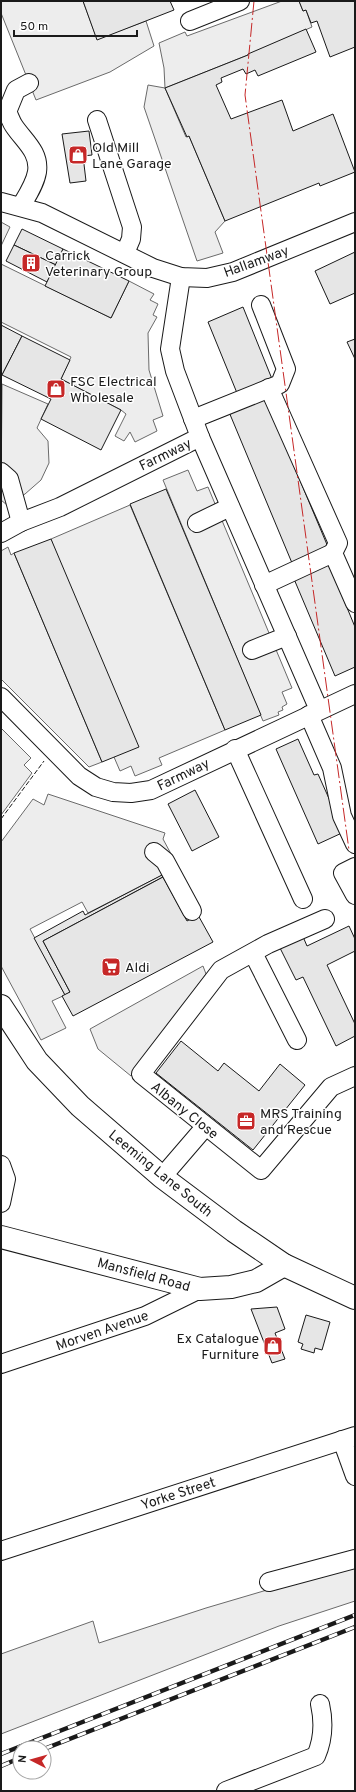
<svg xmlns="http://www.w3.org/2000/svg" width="356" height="1792" font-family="Overpass,sans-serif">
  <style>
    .built { fill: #ededed; stroke: #6a6a6a }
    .building { fill: #e6e6e6; stroke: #1a1a1a }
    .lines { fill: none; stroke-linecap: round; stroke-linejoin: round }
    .minor-casing { stroke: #1a1a1a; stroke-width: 20 }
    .major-casing { stroke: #1a1a1a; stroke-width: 24 }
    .highway-casing { stroke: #1a1a1a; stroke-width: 24 }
    .minor { stroke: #fff; stroke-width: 18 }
    .major { stroke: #fff; stroke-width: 22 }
    .highway { stroke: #fff; stroke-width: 22 }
    .rail-casing { stroke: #1a1a1a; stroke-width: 4.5 }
    .rail { stroke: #fff; stroke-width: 3; stroke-dasharray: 9; stroke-linecap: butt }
    .fence { stroke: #1a1a1a; stroke-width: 1; stroke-dasharray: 5 2; stroke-linecap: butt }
    .power { stroke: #c62828; stroke-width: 1; stroke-dasharray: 14 3 2 3; stroke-linecap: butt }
    .labels { text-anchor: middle; stroke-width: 3; stroke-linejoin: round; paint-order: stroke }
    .poi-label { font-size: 14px; fill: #1a1a1a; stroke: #fff; text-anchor: start }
    .street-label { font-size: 14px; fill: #1a1a1a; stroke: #fff }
  </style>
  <rect width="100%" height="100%" fill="#fff"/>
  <g class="built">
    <polygon points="1,1 83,1 97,39 146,21 154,46 110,72 36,100 1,13"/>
    <polygon points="282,1 299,1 303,11 306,10 312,27 248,55 165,88 186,137 189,136 225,221 215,232 223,253 197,261 144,107 148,85 165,88 164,68 159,43 185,32 187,36"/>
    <polygon points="1,222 10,227 1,246"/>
    <polygon points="1,264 111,318 129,281 154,294 150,300 158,304 153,315 157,317 148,333 149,370 163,416 153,420 157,431 135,442 130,432 124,441 115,436 126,414 121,410 61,379 71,357 1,322"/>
    <polygon points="2,384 48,404 37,428 48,441 49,463 41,480 25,494 7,505 1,500"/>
    <polygon points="188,470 197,491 208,487 292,688 282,692 287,704 282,707 283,710 278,712 279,715 263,721 163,480"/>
    <polygon points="130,505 225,730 159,758 162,765 135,776 131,766 120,771 114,757 51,539"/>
    <polygon points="8,547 11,555 14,553 102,762 89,767 1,679 1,551"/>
    <polygon points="1,728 31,758 24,765 32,773 1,815"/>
    <polygon points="48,794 165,833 163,839 178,867 88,913 82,902 30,929 65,995 52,1001 66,1028 41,1040 1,966 1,842 33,799 44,805"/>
    <polygon points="203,966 206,974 131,1076 98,1049 90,1029"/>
    <polygon points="355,1564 355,1601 279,1626 1,1734 1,1654 93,1621 99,1643 206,1608"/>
  </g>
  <g class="building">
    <polygon points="83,1 170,1 174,10 97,40"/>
    <polygon points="299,1 355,1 355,47 330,57 317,21 311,23 306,10 303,11"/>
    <polygon points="306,29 316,52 258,76 255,70 246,74 243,69 221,78 222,82 216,85 231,119 282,100 293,131 333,114 355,172 320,186 319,183 225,221 189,136 187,137 165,88 248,55 248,54"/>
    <polygon points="89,131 92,155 83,156 86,181 70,183 62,134"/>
    <polygon points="22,229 63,249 56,265 14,245"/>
    <polygon points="14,245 56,265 47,282 6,261"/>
    <polygon points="63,249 129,281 111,318 45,286"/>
    <polygon points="355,252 355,293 330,304 315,271"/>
    <polygon points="243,307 272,379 237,393 208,322"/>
    <polygon points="1,325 22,336 2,375 1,374"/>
    <polygon points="22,336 70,360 61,379 121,410 101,450 41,419 51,399 2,375"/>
    <polygon points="355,339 355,359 347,342"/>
    <polygon points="265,397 328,547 292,563 229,412"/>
    <polygon points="166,489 261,715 225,730 130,504"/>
    <polygon points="51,539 139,747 102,762 14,553"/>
    <polygon points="329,564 355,627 355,667 335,676 294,579"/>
    <polygon points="298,739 314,775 318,774 344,832 318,844 276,749"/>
    <polygon points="195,790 219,837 192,851 168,804"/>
    <polygon points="162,875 163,877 43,941 70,992 65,995 34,938 83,911 85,915"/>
    <polygon points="163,877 187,921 198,915 213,942 73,1016 62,996 70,992 43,941"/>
    <polygon points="349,926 355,939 355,951 327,965 355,1024 355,1036 336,1046 303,977 296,980 278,944 301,932 307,946"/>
    <polygon points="181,1041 218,1071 224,1063 259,1091 280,1064 305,1085 253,1150 156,1073"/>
    <polygon points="277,1307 285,1329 275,1333 285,1359 272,1363 251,1309"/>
    <polygon points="306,1315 330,1322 322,1350 315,1348 314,1353 301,1349 303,1344 298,1342"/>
  </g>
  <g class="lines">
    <g class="minor-casing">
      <g id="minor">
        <polyline points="190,21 240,1"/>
        <polyline points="97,120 132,227 131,239 125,253"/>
        <polyline points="1,202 42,213 153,268 181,277 207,278 233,272 355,222"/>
        <path d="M21 206C27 196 35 184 37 172 40 152 24 141 14 126 11 122 10 117 7 112L16 90 29 83"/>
        <polyline points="269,388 338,543 333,553 355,603"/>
        <polyline points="193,419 280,384 286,369 261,305"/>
        <polyline points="200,437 319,710"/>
        <polyline points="1,472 9,479 21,522"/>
        <polyline points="197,523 230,507"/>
        <polyline points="1,533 21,522 60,507 200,437 175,371 170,349 181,277"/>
        <polyline points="264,585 333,553"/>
        <polyline points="252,650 287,636"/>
        <polyline points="1,697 79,776 96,787 113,792 131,793 151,790 355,694"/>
        <polyline points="309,715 332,768 342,816 355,844"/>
        <polyline points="235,749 303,899"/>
        <polyline points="154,852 165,861 192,911"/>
        <polyline points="355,867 343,873 355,895"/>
        <polyline points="325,919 268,944 221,970 141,1074 261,1170 331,1087 355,1076"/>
        <polyline points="253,953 297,1040"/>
        <polyline points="1,1165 6,1179 1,1203"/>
        <polyline points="162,1177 205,1127"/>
        <polyline points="1,1364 145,1316 200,1289"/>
        <polyline points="342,1440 355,1476"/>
        <polyline points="1,1551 355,1436"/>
        <polyline points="269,1582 355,1559"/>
        <path d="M226 1791 316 1756C324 1738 324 1722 320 1704"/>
      </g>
    </g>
    <g class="major-casing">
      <polyline id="major" points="1,1237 200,1289 231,1287 256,1281 284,1265"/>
    </g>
    <g class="highway-casing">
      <polyline id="highway" points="1,1006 37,1061 80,1106 162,1177 234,1231 284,1265 355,1298"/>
    </g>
    <use href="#minor" class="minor"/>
    <use href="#major" class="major"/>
    <use href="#highway" class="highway"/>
    <g class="rail-casing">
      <g id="rail">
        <polyline points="44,1749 355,1627"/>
        <polyline points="1,1754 355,1615"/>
        <polyline points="1,1766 20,1758"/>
      </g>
    </g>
    <use href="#rail" class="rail"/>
    <polyline class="fence" points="1,819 44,761"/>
    <polyline class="power" points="254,1 245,95 349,850"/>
  </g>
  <defs>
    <g id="shop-square" transform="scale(1)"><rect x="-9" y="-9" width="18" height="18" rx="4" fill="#c62828" stroke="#fff"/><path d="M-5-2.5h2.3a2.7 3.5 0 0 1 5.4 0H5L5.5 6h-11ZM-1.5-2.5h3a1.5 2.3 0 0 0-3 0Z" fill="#fff"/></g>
    <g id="building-square" transform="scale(1)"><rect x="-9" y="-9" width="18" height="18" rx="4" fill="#c62828" stroke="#fff"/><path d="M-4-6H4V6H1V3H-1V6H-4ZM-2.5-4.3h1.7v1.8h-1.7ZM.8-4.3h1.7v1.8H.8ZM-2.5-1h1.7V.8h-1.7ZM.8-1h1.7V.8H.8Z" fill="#fff"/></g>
    <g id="supermarket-square" transform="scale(1)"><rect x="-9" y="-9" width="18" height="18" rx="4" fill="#c62828" stroke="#fff"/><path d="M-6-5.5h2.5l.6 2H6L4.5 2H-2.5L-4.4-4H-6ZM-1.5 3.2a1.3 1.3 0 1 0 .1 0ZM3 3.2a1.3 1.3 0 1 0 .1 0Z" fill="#fff"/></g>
    <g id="office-square" transform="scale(1)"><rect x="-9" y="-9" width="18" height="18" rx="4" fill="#c62828" stroke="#fff"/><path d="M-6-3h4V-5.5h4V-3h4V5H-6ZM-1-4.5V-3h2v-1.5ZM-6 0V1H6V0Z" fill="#fff"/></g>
  </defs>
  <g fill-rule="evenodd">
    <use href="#shop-square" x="78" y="155"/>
    <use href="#building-square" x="31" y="263"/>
    <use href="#shop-square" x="56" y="389"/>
    <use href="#supermarket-square" x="111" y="967"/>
    <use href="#office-square" x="246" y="1121"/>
    <use href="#shop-square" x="273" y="1346"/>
  </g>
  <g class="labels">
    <g class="poi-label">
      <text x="92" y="152">Old Mill<tspan x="92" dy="16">Lane Garage</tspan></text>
      <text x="45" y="260">Carrick<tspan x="45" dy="16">Veterinary Group</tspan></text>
      <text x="70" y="386">FSC Electrical<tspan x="70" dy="16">Wholesale</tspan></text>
      <text x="125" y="972">Aldi</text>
      <text x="260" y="1118">MRS Training<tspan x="260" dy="16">and Rescue</tspan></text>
      <text x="259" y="1343" text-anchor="end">Ex Catalogue<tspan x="259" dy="16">Furniture</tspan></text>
    </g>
    <g class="street-label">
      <text transform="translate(256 261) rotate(-20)" y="5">Hallamway</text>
      <text transform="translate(165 454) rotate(-26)" y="5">Farmway</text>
      <text transform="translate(183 774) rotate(-26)" y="5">Farmway</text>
      <text transform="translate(185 1110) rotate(39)" y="5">Albany Close</text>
      <text transform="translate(161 1173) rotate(39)" y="5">Leeming Lane South</text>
      <text transform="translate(144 1274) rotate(15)" y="5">Mansfield Road</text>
      <text transform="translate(102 1330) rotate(-19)" y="5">Morven Avenue</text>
      <text transform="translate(178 1493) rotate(-18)" y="5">Yorke Street</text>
    </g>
  </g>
  <rect width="356" height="1792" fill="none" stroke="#1a1a1a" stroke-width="4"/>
  <g transform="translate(32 1760) rotate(276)"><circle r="19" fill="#ffffff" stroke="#a3a3a3"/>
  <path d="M0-3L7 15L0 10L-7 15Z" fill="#c62828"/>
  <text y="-6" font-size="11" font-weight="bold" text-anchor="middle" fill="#1a1a1a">N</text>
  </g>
  <path d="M14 30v6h123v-6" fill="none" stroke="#1a1a1a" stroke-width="2"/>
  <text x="20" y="30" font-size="12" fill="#1a1a1a" stroke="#ffffff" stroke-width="3" paint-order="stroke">50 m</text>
</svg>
